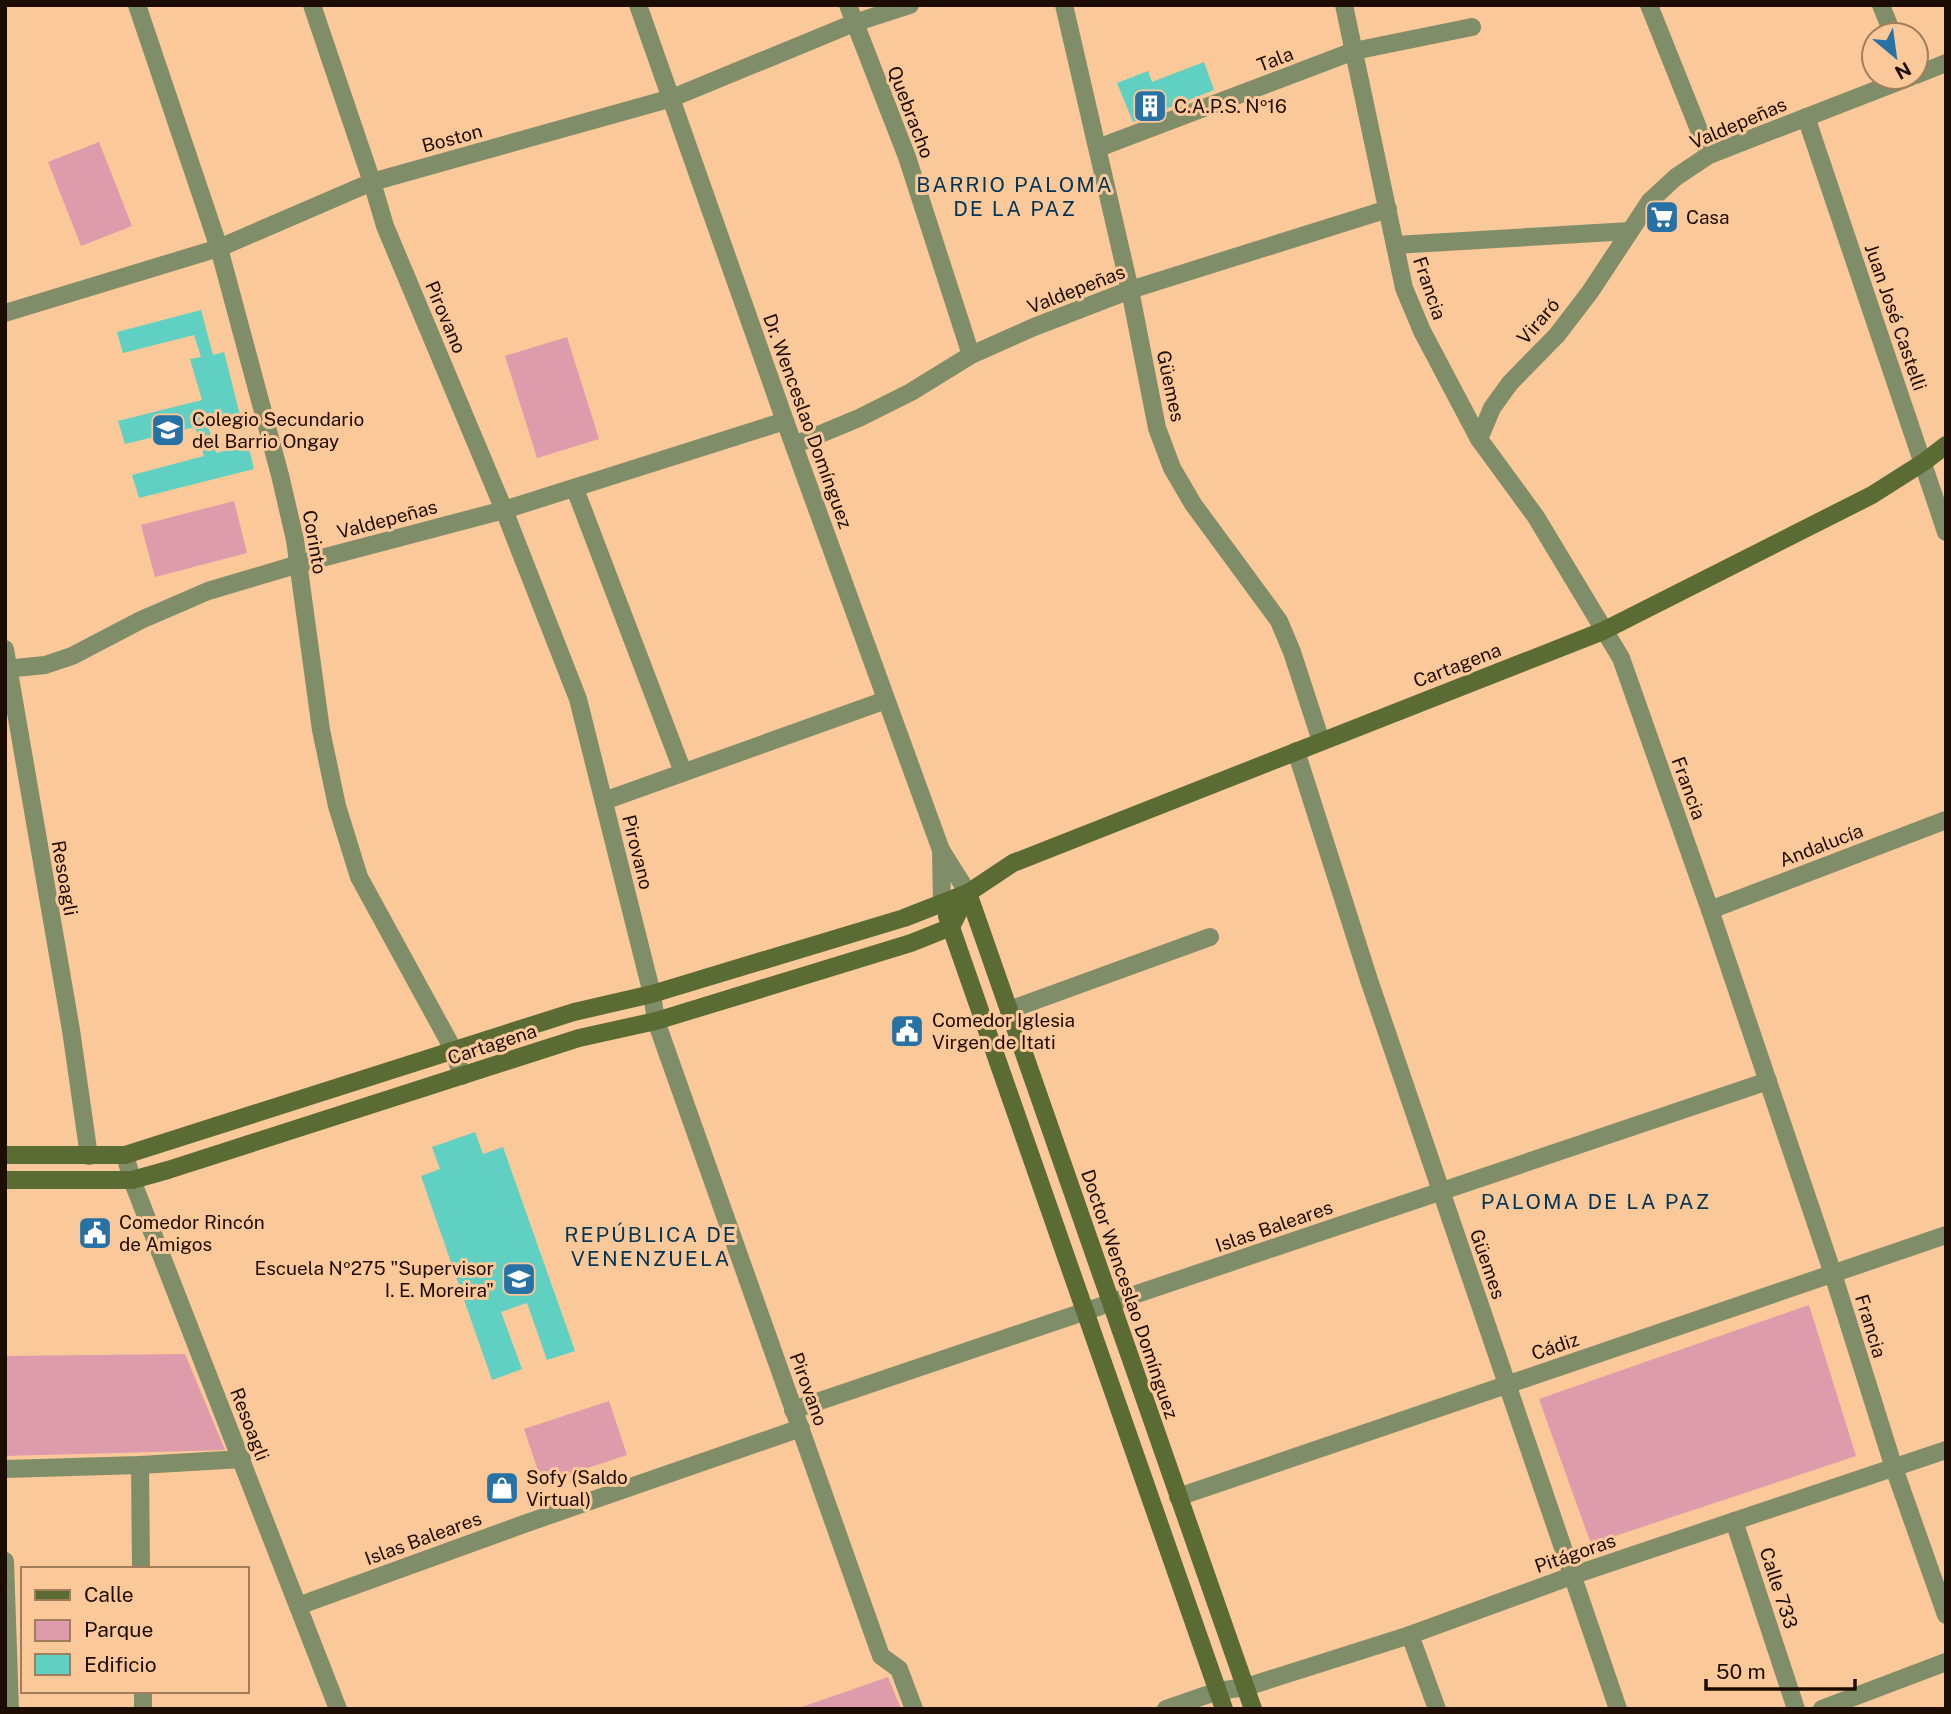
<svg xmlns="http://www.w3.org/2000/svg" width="1951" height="1714" font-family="'Public Sans',sans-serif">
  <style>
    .green { fill: #de9bab }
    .building { fill: #5fd0c1 }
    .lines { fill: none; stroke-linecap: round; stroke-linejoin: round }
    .street { stroke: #808d69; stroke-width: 18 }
    .secondary { stroke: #5a6b33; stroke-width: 18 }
    .labels { text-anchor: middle; stroke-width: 6; stroke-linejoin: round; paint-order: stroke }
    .street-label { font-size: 19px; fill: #1d0c00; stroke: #fbc899 }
    .poi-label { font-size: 19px; fill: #1d0c00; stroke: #fbc899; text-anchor: start }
    .neighbourhood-label { font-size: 21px; letter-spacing: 2px; fill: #003557; stroke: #fbc899 }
  </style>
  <rect width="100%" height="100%" fill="#fbc899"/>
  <g class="green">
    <polygon points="99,142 132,226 81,246 48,162"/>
    <polygon points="567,337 599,439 537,458 505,356"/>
    <polygon points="234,501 247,553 155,577 141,525"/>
    <polygon points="1809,1305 1856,1456 1591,1544 1539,1399"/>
    <polygon points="185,1354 225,1450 5,1456 5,1356"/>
    <polygon points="609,1401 627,1455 542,1483 524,1429"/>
    <polygon points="888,1677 901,1709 796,1709"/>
  </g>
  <g class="building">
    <polygon points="1204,62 1214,90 1133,122 1117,83 1148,71 1152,82"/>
    <polygon points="201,310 213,355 224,352 240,415 207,423 216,453 248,444 254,469 139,498 132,475 204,456 195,427 125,444 118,421 202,400 190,359 201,357 194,335 123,353 117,332"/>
    <polygon points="475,1132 483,1154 503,1147 575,1351 547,1360 527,1303 501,1312 522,1369 492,1380 421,1176 440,1169 432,1147"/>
  </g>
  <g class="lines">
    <g class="street">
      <polyline points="137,5 219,248 280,475 295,540 321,730 337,806 359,877 453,1049 462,1076"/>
      <polyline points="312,5 372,182 385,226 504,510 578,699 652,994 656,1021 881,1656 899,1669 914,1709"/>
      <polyline points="638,5 785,421 941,850 968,893"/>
      <polyline points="848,5 907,157 971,355"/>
      <polyline points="1064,5 1130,290 1157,428 1172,468 1193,504 1279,621 1292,652 1321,741"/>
      <polyline points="1344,5 1404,288 1422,331 1479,439 1536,517 1621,658 1710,910 1833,1274 1894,1468 1946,1615"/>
      <polyline points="1649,5 1709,155"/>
      <polyline points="1881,5 1893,35"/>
      <polyline points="1916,75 1946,63"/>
      <polyline points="1806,117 1946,532"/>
      <polyline points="1098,148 1354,51 1472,27"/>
      <polyline points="1395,245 1630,231"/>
      <polyline points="5,313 219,248 372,182 672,98 854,23 910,5"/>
      <polyline points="1479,439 1492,408 1510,383 1557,335 1590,292 1650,201 1676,177 1709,155 1910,77"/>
      <polyline points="794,445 859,418 911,392 971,355 1034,327 1130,290 1388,209"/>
      <polyline points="575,489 683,772"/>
      <polyline points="5,649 71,1030 89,1156"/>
      <polyline points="5,669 45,665 72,656 141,620 208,591 299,564 504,510 785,421"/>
      <polyline points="1296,751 1369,980 1618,1709"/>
      <polyline points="604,801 886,700"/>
      <polyline points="941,850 942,903"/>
      <polyline points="1710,910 1946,820"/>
      <polyline points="1009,1010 1210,937"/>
      <polyline points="125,1155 132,1180 338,1709"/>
      <polyline points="793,1410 1768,1081"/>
      <polyline points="140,1465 141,1569"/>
      <polyline points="5,1469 140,1465 242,1459"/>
      <polyline points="1178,1497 1946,1235"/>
      <polyline points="1734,1521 1796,1709"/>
      <polyline points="5,1561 10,1709"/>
      <polyline points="298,1606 524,1524 801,1428"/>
      <polyline points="1410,1635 1437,1709"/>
      <polyline points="143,1691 143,1709"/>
      <polyline points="1166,1709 1218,1691 1246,1687 1410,1635 1574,1575 1946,1450"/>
      <polyline points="1822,1709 1946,1662"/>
    </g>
    <g class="secondary">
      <polyline points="968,893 1253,1709"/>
      <polyline points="947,916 1224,1709"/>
      <polyline points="5,1155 125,1155 574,1012 652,994 904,918 968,893 1013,863 1603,631 1872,495 1924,462 1946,445"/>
      <polyline points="5,1180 132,1180 168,1170 579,1038 656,1021 911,943 951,927 968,893"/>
    </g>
  </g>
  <defs>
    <g id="building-square" transform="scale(1.75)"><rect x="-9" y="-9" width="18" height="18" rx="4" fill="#2871a4" stroke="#fbc899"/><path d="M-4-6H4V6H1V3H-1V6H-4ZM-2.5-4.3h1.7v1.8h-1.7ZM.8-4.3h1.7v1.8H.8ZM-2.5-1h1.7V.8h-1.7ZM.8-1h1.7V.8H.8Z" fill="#fff"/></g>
    <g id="supermarket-square" transform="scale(1.75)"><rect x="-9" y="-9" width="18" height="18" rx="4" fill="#2871a4" stroke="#fbc899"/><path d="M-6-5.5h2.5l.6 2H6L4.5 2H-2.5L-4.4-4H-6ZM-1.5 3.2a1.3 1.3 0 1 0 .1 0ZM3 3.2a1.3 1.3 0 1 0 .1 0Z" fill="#fff"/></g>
    <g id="school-square" transform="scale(1.75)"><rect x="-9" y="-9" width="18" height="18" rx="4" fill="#2871a4" stroke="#fbc899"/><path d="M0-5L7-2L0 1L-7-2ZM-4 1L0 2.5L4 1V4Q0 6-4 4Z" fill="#fff"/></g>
    <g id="civic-square" transform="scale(1.75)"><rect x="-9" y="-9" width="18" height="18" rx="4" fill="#2871a4" stroke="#fbc899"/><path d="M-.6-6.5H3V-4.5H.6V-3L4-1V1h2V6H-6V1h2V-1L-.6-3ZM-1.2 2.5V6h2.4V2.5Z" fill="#fff"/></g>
    <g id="shop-square" transform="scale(1.75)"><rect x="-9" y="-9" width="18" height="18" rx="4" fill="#2871a4" stroke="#fbc899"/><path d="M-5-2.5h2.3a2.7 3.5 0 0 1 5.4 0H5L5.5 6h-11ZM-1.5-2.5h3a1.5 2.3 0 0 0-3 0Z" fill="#fff"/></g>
  </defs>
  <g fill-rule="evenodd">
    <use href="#building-square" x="1150" y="106"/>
    <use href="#supermarket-square" x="1662" y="217"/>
    <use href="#school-square" x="168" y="430"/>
    <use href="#civic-square" x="907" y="1031"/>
    <use href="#civic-square" x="95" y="1233"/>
    <use href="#school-square" x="519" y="1279"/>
    <use href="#shop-square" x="502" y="1488"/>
  </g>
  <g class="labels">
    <g class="street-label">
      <text transform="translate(1275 59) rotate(-21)" y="7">Tala</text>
      <text transform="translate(911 112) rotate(69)" y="7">Quebracho</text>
      <text transform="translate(1738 123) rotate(-23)" y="7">Valdepeñas</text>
      <text transform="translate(452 138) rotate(-15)" y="7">Boston</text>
      <text transform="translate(1430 288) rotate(71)" y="7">Francia</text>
      <text transform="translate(1076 289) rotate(-21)" y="7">Valdepeñas</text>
      <text transform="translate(446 317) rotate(67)" y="7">Pirovano</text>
      <text transform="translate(1896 317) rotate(71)" y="7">Juan José Castelli</text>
      <text transform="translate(1538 321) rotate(-49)" y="7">Viraró</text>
      <text transform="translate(1171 386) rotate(78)" y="7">Güemes</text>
      <text transform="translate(808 421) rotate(70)" y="7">Dr. Wenceslao Domínguez</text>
      <text transform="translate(387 519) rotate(-15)" y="7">Valdepeñas</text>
      <text transform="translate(315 542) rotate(80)" y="7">Corinto</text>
      <text transform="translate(1457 665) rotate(-21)" y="7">Cartagena</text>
      <text transform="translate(1689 788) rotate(70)" y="7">Francia</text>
      <text transform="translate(1821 845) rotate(-21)" y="7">Andalucía</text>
      <text transform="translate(638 852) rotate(76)" y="7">Pirovano</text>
      <text transform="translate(65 878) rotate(80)" y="7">Resoagli</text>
      <text transform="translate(492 1044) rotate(-18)" y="7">Cartagena</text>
      <text transform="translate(1274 1226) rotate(-19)" y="7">Islas Baleares</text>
      <text transform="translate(1488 1264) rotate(71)" y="7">Güemes</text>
      <text transform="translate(1130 1294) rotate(71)" y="7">Doctor Wenceslao Domínguez</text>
      <text transform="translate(1871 1326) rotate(73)" y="7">Francia</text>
      <text transform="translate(1555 1346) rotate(-19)" y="7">Cádiz</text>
      <text transform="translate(809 1389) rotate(70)" y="7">Pirovano</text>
      <text transform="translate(250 1424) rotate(69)" y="7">Resoagli</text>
      <text transform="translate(423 1538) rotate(-20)" y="7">Islas Baleares</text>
      <text transform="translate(1575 1553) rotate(-19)" y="7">Pitágoras</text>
      <text transform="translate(1779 1588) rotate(72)" y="7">Calle 733</text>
    </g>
    <g class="poi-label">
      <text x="1174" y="113">C.A.P.S. Nº16</text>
      <text x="1686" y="224">Casa</text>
      <text x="192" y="426">Colegio Secundario<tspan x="192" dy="22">del Barrio Ongay</tspan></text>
      <text x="932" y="1027">Comedor Iglesia<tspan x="932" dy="22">Virgen de Itati</tspan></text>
      <text x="119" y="1229">Comedor Rincón<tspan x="119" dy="22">de Amigos</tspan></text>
      <text x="494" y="1275" text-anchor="end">Escuela Nº275 "Supervisor<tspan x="494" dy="22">I. E. Moreira"</tspan></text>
      <text x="526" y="1484">Sofy (Saldo<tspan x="526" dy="22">Virtual)</tspan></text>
    </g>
    <g class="neighbourhood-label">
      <text x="1015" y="192">BARRIO PALOMA<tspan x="1015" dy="24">DE LA PAZ</tspan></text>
      <text x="1596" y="1209">PALOMA DE LA PAZ</text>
      <text x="651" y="1242">REPÚBLICA DE<tspan x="651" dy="24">VENENZUELA</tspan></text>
    </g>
  </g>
  <rect width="1951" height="1714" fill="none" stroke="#1d0c00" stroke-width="14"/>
  <rect x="21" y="1567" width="228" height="126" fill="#fbc899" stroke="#a27d5c" stroke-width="2"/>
  <rect x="35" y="1590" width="35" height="10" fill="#5a6b33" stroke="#a27d5c" stroke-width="2"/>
  <text x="84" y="1602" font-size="21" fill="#1d0c00">Calle</text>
  <rect x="35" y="1620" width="35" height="21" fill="#de9bab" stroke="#a27d5c" stroke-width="2"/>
  <text x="84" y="1637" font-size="21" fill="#1d0c00">Parque</text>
  <rect x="35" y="1654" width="35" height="21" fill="#5fd0c1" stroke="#a27d5c" stroke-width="2"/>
  <text x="84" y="1672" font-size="21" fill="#1d0c00">Edificio</text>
  <g transform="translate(1895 56) rotate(151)"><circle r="33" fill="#fbc899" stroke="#a27d5c" stroke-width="2"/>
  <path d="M0-5L12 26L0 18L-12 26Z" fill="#2871a4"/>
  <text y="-10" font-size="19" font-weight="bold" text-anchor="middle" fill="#1d0c00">N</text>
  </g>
  <path d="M1706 1679v10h149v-10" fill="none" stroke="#1d0c00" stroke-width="3.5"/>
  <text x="1716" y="1679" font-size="21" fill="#1d0c00" stroke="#fbc899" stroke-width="5" paint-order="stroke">50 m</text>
</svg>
